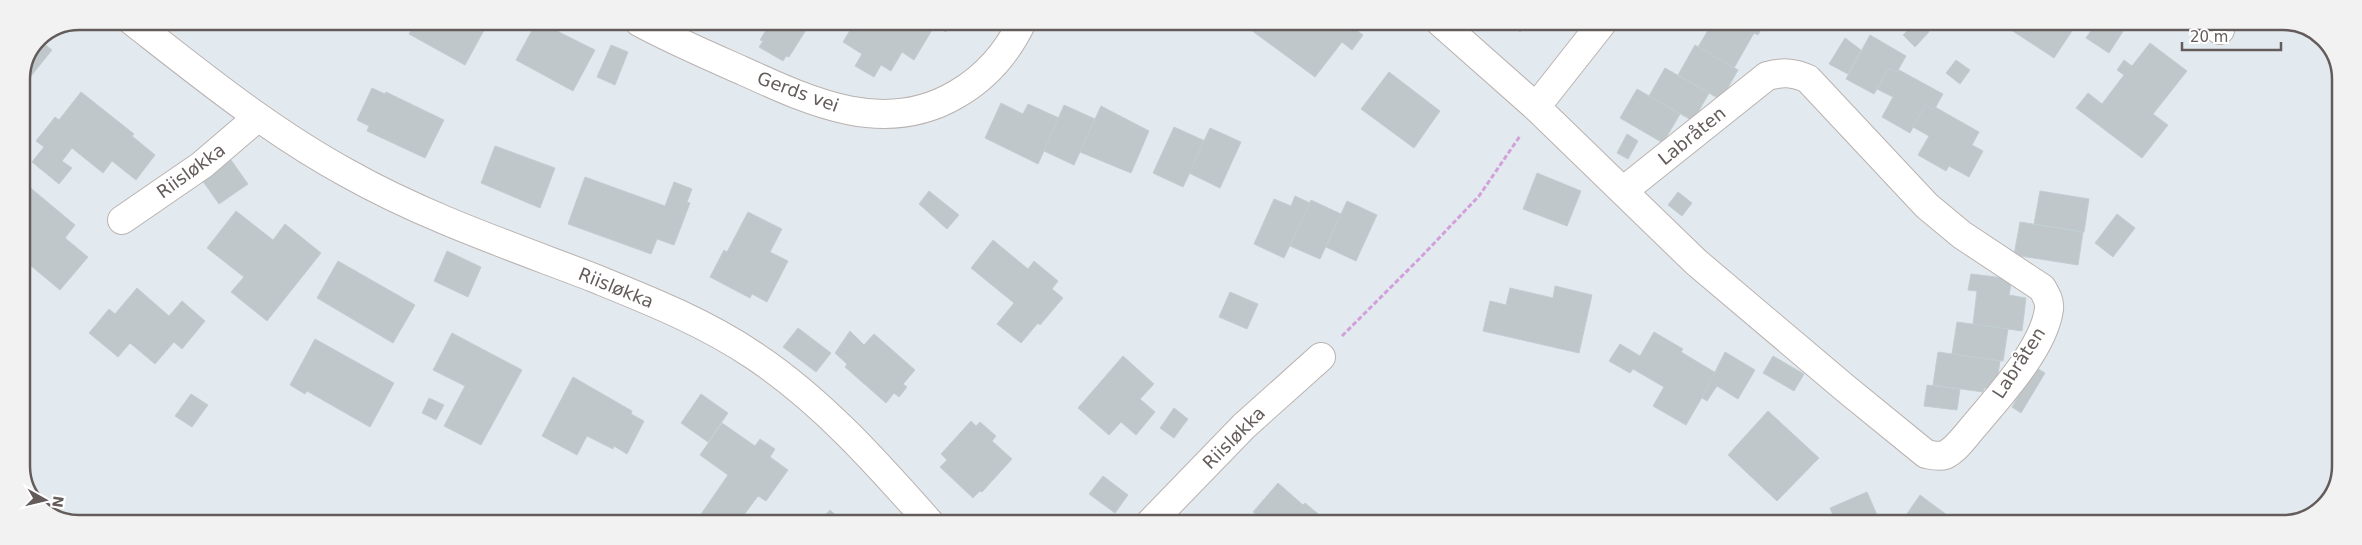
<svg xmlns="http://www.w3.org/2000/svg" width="2362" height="545" font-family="'DejaVu Sans',sans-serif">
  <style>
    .building { fill: #bfc7ca; stroke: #c1ced4 }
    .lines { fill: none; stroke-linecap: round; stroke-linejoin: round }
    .street-casing { stroke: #b9b2b0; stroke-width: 30 }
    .path { stroke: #d2a0da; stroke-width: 3; stroke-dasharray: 5 2.5; stroke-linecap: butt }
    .street { stroke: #fff; stroke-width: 28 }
    .labels { text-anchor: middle; stroke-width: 4; stroke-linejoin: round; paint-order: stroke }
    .street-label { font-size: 18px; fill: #645c5b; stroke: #fff }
    .rim { fill: none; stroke: #645c5b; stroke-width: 2.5 }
  </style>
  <rect width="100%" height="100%" fill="#e3eaef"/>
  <g class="building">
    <polygon points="416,21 489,21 465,65 409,34"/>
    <polygon points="537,21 595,50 573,91 516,60"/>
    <polygon points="771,22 811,22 789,57 786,56 783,61 759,47 763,41 760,40"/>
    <polygon points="855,22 930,22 935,25 914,60 902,52 891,71 881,65 874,77 855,66 862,54 843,42"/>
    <polygon points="930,22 952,22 946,32"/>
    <polygon points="1258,22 1345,22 1363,35 1352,50 1342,42 1315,77 1251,30"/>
    <polygon points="1508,22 1528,22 1520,32"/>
    <polygon points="1713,22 1765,22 1758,35 1754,33 1734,68 1698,47"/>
    <polygon points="1916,22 1919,22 1929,32 1915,47 1903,35"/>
    <polygon points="1999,22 2078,22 2054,58"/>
    <polygon points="2097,22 2129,22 2109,53 2086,38"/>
    <polygon points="1870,35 1906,56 1897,72 1889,68 1874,94 1846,79"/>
    <polygon points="1845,38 1861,50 1848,74 1829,64"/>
    <polygon points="38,39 52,50 27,81 22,77"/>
    <polygon points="2150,43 2187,71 2153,114 2168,125 2142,158 2076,108 2088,93 2102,104 2124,75 2117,70 2124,60 2132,66"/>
    <polygon points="611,45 628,52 615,85 597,77"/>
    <polygon points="1695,45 1738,70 1721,100 1678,75"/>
    <polygon points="1956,60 1970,70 1960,84 1946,73"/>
    <polygon points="1665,68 1709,93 1693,121 1649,96"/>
    <polygon points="1889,68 1897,72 1899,70 1943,94 1934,110 1925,105 1910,133 1882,117 1893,97 1877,89"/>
    <polygon points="1389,72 1440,111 1414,148 1361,109"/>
    <polygon points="372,88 385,94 386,92 444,120 425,158 367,131 369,126 357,120"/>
    <polygon points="1637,89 1680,114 1663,143 1620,118"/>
    <polygon points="81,92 134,134 132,136 155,155 136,180 112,161 103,173 72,148 62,161 72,168 59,184 32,162 44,147 36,141 55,117 59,120"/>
    <polygon points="1001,103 1023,114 1028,104 1059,118 1038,164 985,138"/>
    <polygon points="1064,105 1095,119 1074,165 1044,151"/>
    <polygon points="1925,105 1934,110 1935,107 1979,132 1972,145 1983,151 1969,177 1949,166 1946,171 1918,155 1929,136 1913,127"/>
    <polygon points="1101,106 1149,131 1131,173 1080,152"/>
    <polygon points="1174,127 1205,141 1183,187 1153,173"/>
    <polygon points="1210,128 1241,142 1220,188 1189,173"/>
    <polygon points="1627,134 1638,141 1628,159 1617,153"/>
    <polygon points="495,146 555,168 540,208 481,183"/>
    <polygon points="231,160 248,184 219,204 202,180"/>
    <polygon points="1537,173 1581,191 1567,226 1523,209"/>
    <polygon points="585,177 665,206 674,182 692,189 687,202 690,203 674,245 657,239 651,254 568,224"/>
    <polygon points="21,180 75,225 65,238 88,257 60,290 24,260 21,262"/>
    <polygon points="929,191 959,215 947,229 919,204"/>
    <polygon points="2040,191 2089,199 2084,232 2034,224"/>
    <polygon points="1678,192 1692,203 1682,216 1668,205"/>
    <polygon points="1295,196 1310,203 1284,258 1254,244 1274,199 1291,206"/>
    <polygon points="1311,200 1341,214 1320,259 1290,246"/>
    <polygon points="1347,201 1377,215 1356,261 1326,247"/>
    <polygon points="236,211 273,240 285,224 321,253 267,321 231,292 244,277 207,248"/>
    <polygon points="748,212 782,229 770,252 788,261 767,302 752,294 750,298 710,277 724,250 727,252"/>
    <polygon points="2117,214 2135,228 2113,257 2095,243"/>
    <polygon points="2020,222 2083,232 2078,265 2014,255"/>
    <polygon points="993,240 1028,269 1034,261 1058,281 1052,289 1063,298 1040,325 1038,323 1021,343 997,324 1014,303 971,268"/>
    <polygon points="447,251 481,267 468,297 434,281"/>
    <polygon points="338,261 415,305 393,343 317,298"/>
    <polygon points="1971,274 2012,279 2009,295 2026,298 2022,331 1973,324 1977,291 1968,290"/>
    <polygon points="1555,286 1592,295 1579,353 1483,331 1490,301 1506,305 1510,288 1553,298"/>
    <polygon points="137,288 169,316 182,301 205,321 182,349 174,342 155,364 130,343 118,357 89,333 109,309 115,314"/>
    <polygon points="1230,292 1258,304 1247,329 1219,317"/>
    <polygon points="1957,322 2008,329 2003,361 1952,354"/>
    <polygon points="798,328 831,353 816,372 783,347"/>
    <polygon points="850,331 864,345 874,334 915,370 903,384 907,387 899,397 894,393 886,403 845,367 847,364 835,353"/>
    <polygon points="1654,332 1683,349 1681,352 1716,373 1686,425 1653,406 1664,387 1633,369 1630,373 1609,361 1620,344 1640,356"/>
    <polygon points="452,333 522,370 481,445 444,426 465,386 433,370"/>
    <polygon points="315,339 394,383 370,427 307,391 305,394 290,385"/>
    <polygon points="1725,352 1755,370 1738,399 1717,386 1707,401 1702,398"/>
    <polygon points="1938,352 2000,361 1996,389 1984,388 1983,392 1933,385"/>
    <polygon points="1123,356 1154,384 1140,399 1155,412 1136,435 1121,422 1109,435 1078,408"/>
    <polygon points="1773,356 1804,374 1794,391 1763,373"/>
    <polygon points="2035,367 2045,373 2021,413 2012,407"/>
    <polygon points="573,377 632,411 631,414 644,421 627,454 614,446 613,449 587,436 577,455 542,436"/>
    <polygon points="1927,385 1960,389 1957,410 1924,406"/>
    <polygon points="191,394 208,405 192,427 175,416"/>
    <polygon points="701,394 728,413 708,442 681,423"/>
    <polygon points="429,398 444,405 436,420 422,413"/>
    <polygon points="1174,408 1188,419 1174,438 1160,428"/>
    <polygon points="1768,411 1819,458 1777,501 1728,455"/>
    <polygon points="971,421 976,426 980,422 996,436 992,441 1012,459 982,492 980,491 973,498 940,467 947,460 941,454"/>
    <polygon points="722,423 755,446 760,439 775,449 770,457 788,470 766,501 758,496 738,523 695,523 728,475 700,455"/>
    <polygon points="1103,476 1128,495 1115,513 1089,494"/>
    <polygon points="1278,483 1303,505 1305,503 1328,522 1267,523 1253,512"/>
    <polygon points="1867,492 1881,524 1837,524 1830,508"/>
    <polygon points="1920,495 1947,515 1942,524 1900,524"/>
    <polygon points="830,510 844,523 818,523"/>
  </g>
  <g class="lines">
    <g class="street-casing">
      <g id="street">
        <path d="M132 21C201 75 270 131 347 173 425 217 511 246 594 278 648 300 704 322 753 355 821 400 876 462 930 523"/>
        <path d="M639 22C672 40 707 55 741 70 811 102 885 137 957 94 986 77 1008 51 1022 22"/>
        <path d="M1440 22 1536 107 1696 262 1845 388 1926 454C1932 455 1938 457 1945 455 1957 449 1966 435 1975 425 1999 396 2044 348 2049 309 2050 301 2046 295 2042 288L1962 235 1927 206 1808 79C1793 72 1782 72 1767 76L1623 191"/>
        <polyline points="2208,22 2220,30"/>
        <polyline points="1536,107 1603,22"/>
        <polyline points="122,220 202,165 257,118"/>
        <polyline points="1150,523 1244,426 1321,357"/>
      </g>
    </g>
    <polyline class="path" points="1342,336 1422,256 1479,196 1520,136"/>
    <use href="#street" class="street"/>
  </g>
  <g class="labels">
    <g class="street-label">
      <text transform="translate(798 92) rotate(20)" y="6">Gerds vei</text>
      <text transform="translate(1692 136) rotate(-39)" y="6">Labråten</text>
      <text transform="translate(191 171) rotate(-36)" y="6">Riisløkka</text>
      <text transform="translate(616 288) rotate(22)" y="6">Riisløkka</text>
      <text transform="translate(2019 363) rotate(-57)" y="6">Labråten</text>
      <text transform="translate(1234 438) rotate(-45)" y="6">Riisløkka</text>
    </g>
  </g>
  <path d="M0 0H2362V545H0ZM79 30H2283A49 49 0 0 1 2332 79V466A49 49 0 0 1 2283 515H79A49 49 0 0 1 30 466V79A49 49 0 0 1 79 30Z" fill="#f3f2f2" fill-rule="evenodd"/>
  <path class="rim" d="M79 30H2283A49 49 0 0 1 2332 79V466A49 49 0 0 1 2283 515H79A49 49 0 0 1 30 466V79A49 49 0 0 1 79 30Z"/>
  <g transform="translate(45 500) rotate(98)" stroke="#ffffff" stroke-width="4" paint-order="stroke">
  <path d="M0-4L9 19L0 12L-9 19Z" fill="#645c5b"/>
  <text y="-8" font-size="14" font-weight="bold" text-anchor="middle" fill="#645c5b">N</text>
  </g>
  <path d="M2182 42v8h99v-8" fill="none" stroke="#645c5b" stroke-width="2.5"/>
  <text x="2190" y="42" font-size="15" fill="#645c5b" stroke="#ffffff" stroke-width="4" paint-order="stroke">20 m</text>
</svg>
